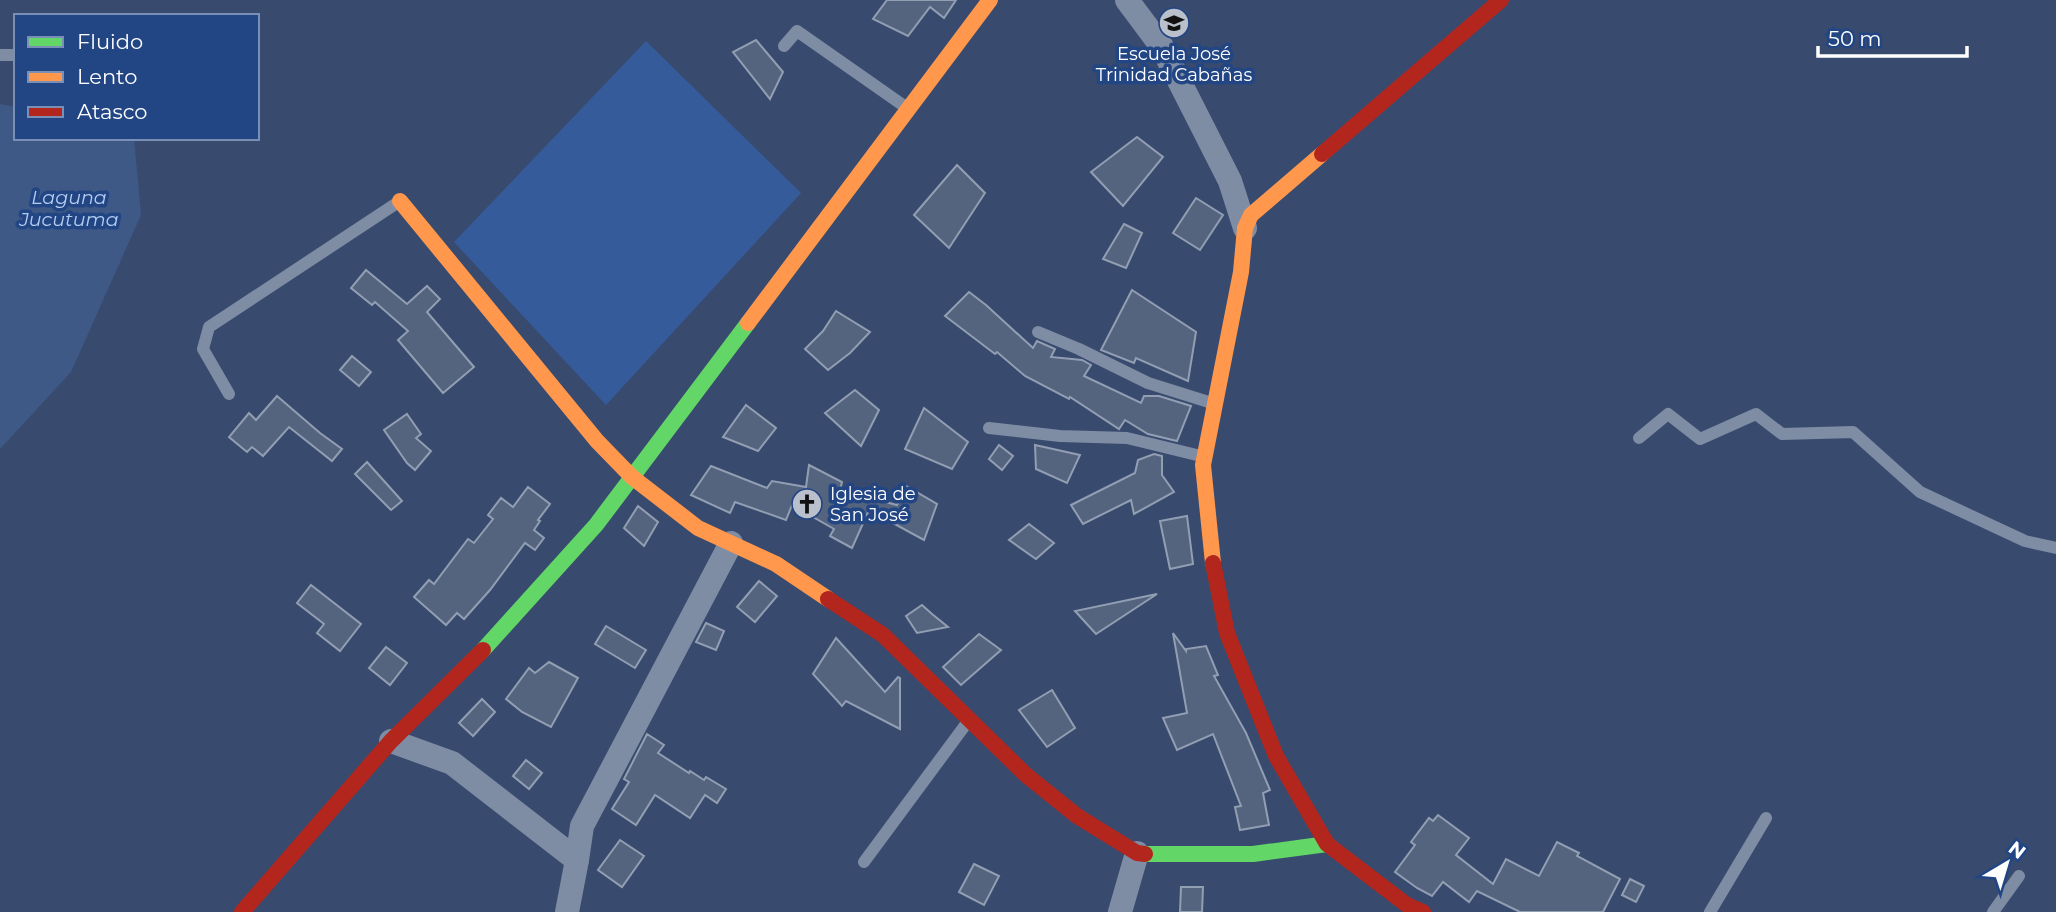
<svg xmlns="http://www.w3.org/2000/svg" width="2056" height="912" font-family="Montserrat,sans-serif">
  <style>
    .green { fill: #365b9a }
    .water { fill: #3f5986 }
    .building { fill: #54637e; stroke: #929eb2; stroke-width: 2 }
    .lines { fill: none; stroke-linecap: round; stroke-linejoin: round }
    .lane { stroke: #7e8ca4; stroke-width: 12 }
    .street { stroke: #7e8ca4; stroke-width: 24 }
    .fast { stroke: #63d668; stroke-width: 16 }
    .slow { stroke: #ff974d; stroke-width: 16 }
    .jam { stroke: #b3261e; stroke-width: 16 }
    .labels { text-anchor: middle; stroke-width: 7; stroke-linejoin: round; paint-order: stroke }
    .poi-label { font-size: 18px; fill: #fff; stroke: #224584 }
    .water-label { font-size: 19px; font-style: italic; fill: #b5ccf0; stroke: #224584 }
  </style>
  <rect width="100%" height="100%" fill="#384b6e"/>
  <polygon class="green" points="646,41 801,193 606,405 454,242"/>
  <polygon class="water" points="0,104 16,107 16,138 134,138 141,215 71,372 0,449"/>
  <g class="building">
    <polygon points="887,0 956,0 944,18 930,7 908,36 873,19"/>
    <polygon points="756,40 783,72 770,99 733,52"/>
    <polygon points="1137,137 1163,157 1123,206 1091,172"/>
    <polygon points="957,165 985,193 949,248 914,215"/>
    <polygon points="1196,198 1223,215 1200,250 1173,233"/>
    <polygon points="1124,224 1142,233 1126,268 1103,259"/>
    <polygon points="366,270 407,304 427,286 440,299 427,312 474,367 443,393 398,340 408,331 375,302 372,305 351,288"/>
    <polygon points="1132,290 1196,332 1188,381 1136,358 1134,363 1101,350"/>
    <polygon points="969,292 986,305 1033,348 1037,341 1055,349 1051,357 1082,360 1091,365 1084,376 1141,403 1144,396 1159,396 1191,406 1177,441 1148,434 1125,420 1119,429 1070,397 1069,399 1025,376 997,352 995,354 945,316"/>
    <polygon points="836,311 870,332 850,353 828,370 805,349 823,331"/>
    <polygon points="352,356 371,372 359,386 340,370"/>
    <polygon points="855,390 879,410 861,446 825,413"/>
    <polygon points="277,396 320,433 342,449 332,461 289,427 263,456 252,447 247,452 229,437 249,413 256,420"/>
    <polygon points="746,405 776,428 758,451 723,437"/>
    <polygon points="924,408 968,442 952,469 905,449"/>
    <polygon points="407,414 421,434 416,438 431,451 415,470 407,463 384,430"/>
    <polygon points="999,445 1013,456 1002,470 989,459"/>
    <polygon points="1035,445 1080,455 1067,483 1036,469"/>
    <polygon points="1154,454 1162,456 1162,475 1174,492 1134,514 1131,500 1083,524 1071,505 1135,473 1138,460"/>
    <polygon points="367,462 402,501 391,510 355,474"/>
    <polygon points="809,465 842,482 840,490 897,505 906,486 937,504 924,540 869,510 852,548 830,536 834,529 792,505 786,520 735,502 730,513 691,495 711,466 767,488 772,481 806,487"/>
    <polygon points="528,487 550,504 538,520 540,521 534,530 544,538 535,550 525,543 490,590 464,619 457,613 446,625 414,597 429,580 434,584 468,539 474,543 493,519 488,515 501,498 513,507"/>
    <polygon points="638,506 658,522 644,546 624,528"/>
    <polygon points="1187,516 1193,564 1170,569 1160,521"/>
    <polygon points="1029,524 1054,543 1036,559 1009,540"/>
    <polygon points="759,581 777,596 755,622 737,607"/>
    <polygon points="311,585 361,624 340,651 317,633 324,624 297,603"/>
    <polygon points="1157,594 1096,634 1075,611"/>
    <polygon points="922,605 932,614 948,627 917,633 906,616"/>
    <polygon points="706,623 724,631 716,650 696,642"/>
    <polygon points="606,626 646,650 635,668 595,644"/>
    <polygon points="1173,633 1186,651 1186,649 1206,646 1218,675 1214,676 1246,733 1270,790 1263,793 1269,825 1240,830 1235,807 1241,806 1213,734 1177,750 1163,718 1187,713"/>
    <polygon points="979,634 1001,650 961,685 943,667"/>
    <polygon points="836,638 885,692 898,677 900,678 900,729 846,701 842,706 813,674"/>
    <polygon points="386,647 407,663 390,685 369,668"/>
    <polygon points="549,662 578,678 551,727 522,712 506,699 529,668 535,673"/>
    <polygon points="1052,690 1075,728 1047,747 1019,710"/>
    <polygon points="482,699 495,712 473,736 459,723"/>
    <polygon points="647,734 664,745 658,753 689,773 690,771 704,780 706,777 726,789 717,803 705,795 690,818 655,795 636,825 612,809 629,782 624,779"/>
    <polygon points="526,760 542,773 529,789 513,776"/>
    <polygon points="1438,815 1469,838 1456,855 1493,884 1506,859 1539,876 1557,842 1579,853 1577,856 1620,879 1603,912 1520,912 1477,891 1469,902 1443,882 1432,896 1417,888 1395,872 1415,845 1411,842 1429,818 1433,821"/>
    <polygon points="620,840 644,856 622,887 598,870"/>
    <polygon points="974,864 999,876 984,905 959,892"/>
    <polygon points="1630,879 1644,886 1636,902 1622,895"/>
    <polygon points="1181,887 1203,887 1202,912 1180,912"/>
  </g>
  <g class="lines">
    <g class="lane">
      <polyline points="784,46 797,31 907,108"/>
      <polyline points="0,55 16,55"/>
      <polyline points="1038,332 1079,349 1148,383 1215,404"/>
      <polyline points="229,394 203,349 209,327 400,201"/>
      <polyline points="989,428 1060,436 1127,438 1205,457"/>
      <polyline points="1639,438 1668,414 1700,439 1756,414 1782,434 1853,432 1920,492 2025,541 2056,548"/>
      <polyline points="864,862 969,720"/>
      <polyline points="1710,912 1766,818"/>
      <polyline points="1993,912 2019,876"/>
    </g>
    <g class="street">
      <polyline points="1127,0 1162,47 1230,181 1245,228"/>
      <polyline points="391,741 452,763 577,860 567,912"/>
      <polyline points="577,860 582,826 731,543"/>
      <polyline points="1120,912 1137,853"/>
    </g>
    <g class="fast">
      <polyline points="483,650 596,525 748,323"/>
      <polyline points="1145,854 1253,854 1327,844"/>
    </g>
    <g class="slow">
      <polyline points="400,201 597,441 632,477 698,528 776,564 828,599"/>
      <polyline points="748,323 990,0"/>
      <polyline points="1213,563 1203,465 1241,272 1245,228 1251,215 1322,154"/>
    </g>
    <g class="jam">
      <polyline points="1322,154 1501,0"/>
      <polyline points="1213,563 1227,633 1276,756 1327,844 1407,905 1423,912"/>
      <polyline points="828,599 883,635 1026,775 1077,816 1137,853 1145,854"/>
      <polyline points="242,912 391,741 483,650"/>
    </g>
  </g>
  <defs>
    <g id="school-disc" transform="scale(1.575)"><circle r="9.5" fill="#b9c0cc" stroke="#224584"/><path d="M0-5L7-2L0 1L-7-2ZM-4 1L0 2.5L4 1V4Q0 6-4 4Z" fill="#111"/></g>
    <g id="church-disc" transform="scale(1.575)"><circle r="9.5" fill="#b9c0cc" stroke="#224584"/><path d="M-1.2-6h2.4v3.5h3.3v2.4h-3.3V6h-2.4V-.1h-3.3v-2.4h3.3Z" fill="#111"/></g>
  </defs>
  <g fill-rule="evenodd">
    <use href="#school-disc" x="1174" y="23"/>
    <use href="#church-disc" x="807" y="504"/>
  </g>
  <g class="labels">
    <g class="poi-label">
      <text x="1174" y="60">Escuela José<tspan x="1174" dy="21">Trinidad Cabañas</tspan></text>
      <text x="830" y="500" text-anchor="start">Iglesia de<tspan x="830" dy="21">San José</tspan></text>
    </g>
    <g class="water-label">
      <text x="69" y="204">Laguna<tspan x="69" dy="22">Jucutuma</tspan></text>
    </g>
  </g>
  <rect x="14" y="14" width="245" height="126" fill="#224584" stroke="#7a8fb5" stroke-width="2"/>
  <rect x="28" y="37" width="35" height="10" fill="#63d668" stroke="#7a8fb5" stroke-width="2"/>
  <text x="77" y="49" font-size="21" fill="#ffffff">Fluido</text>
  <rect x="28" y="72" width="35" height="10" fill="#ff974d" stroke="#7a8fb5" stroke-width="2"/>
  <text x="77" y="84" font-size="21" fill="#ffffff">Lento</text>
  <rect x="28" y="107" width="35" height="10" fill="#b3261e" stroke="#7a8fb5" stroke-width="2"/>
  <text x="77" y="119" font-size="21" fill="#ffffff">Atasco</text>
  <g transform="translate(2007 863) rotate(38)" stroke="#224584" stroke-width="5" paint-order="stroke">
  <path d="M0-5L12 26L0 18L-12 26Z" fill="#ffffff"/>
  <text y="-10" font-size="19" font-weight="bold" text-anchor="middle" fill="#ffffff">N</text>
  </g>
  <path d="M1818 46v10h149v-10" fill="none" stroke="#ffffff" stroke-width="3.5"/>
  <text x="1828" y="46" font-size="21" fill="#ffffff" stroke="#224584" stroke-width="5" paint-order="stroke">50 m</text>
</svg>
